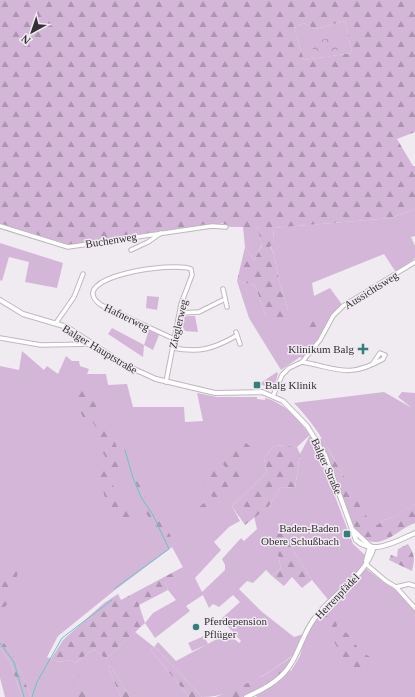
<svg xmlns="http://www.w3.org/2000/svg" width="415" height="697" font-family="Georgia,serif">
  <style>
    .green { fill: #d4b6d8; fill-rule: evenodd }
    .forest { fill: url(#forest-firs); fill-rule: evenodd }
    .park { fill: url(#park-crowns) }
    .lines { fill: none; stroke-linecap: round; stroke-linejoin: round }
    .stream { stroke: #65c6c5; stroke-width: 1 }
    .minor-casing { stroke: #beb8be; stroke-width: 5.5 }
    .tertiary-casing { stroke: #beb8be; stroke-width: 6 }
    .minor { stroke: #fff; stroke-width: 3.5 }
    .tertiary { stroke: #fff; stroke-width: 4 }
    .poi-dot { fill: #357e7e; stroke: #f0eaf1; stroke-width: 1.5 }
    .labels { text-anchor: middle; stroke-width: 3; stroke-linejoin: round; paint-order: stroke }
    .street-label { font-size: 11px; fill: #323032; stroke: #f0eaf1 }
    .poi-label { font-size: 11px; fill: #323032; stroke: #f0eaf1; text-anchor: end }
  </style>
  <defs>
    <pattern id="forest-firs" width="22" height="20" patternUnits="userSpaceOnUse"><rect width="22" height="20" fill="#d4b6d8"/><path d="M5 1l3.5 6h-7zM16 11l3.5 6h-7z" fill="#ad94b0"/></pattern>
    <pattern id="park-crowns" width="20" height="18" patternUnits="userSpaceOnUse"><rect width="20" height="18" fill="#d4b6d8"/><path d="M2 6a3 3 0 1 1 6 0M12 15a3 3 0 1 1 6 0" fill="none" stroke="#ad94b0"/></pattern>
  </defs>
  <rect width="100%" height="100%" fill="#f0eaf1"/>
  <g class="green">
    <polygon points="345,21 352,53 304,60 294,27 304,23 315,29"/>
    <polygon points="415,209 415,236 411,237 415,246 415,258 397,274 384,254 312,283 314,296 330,288 343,306 333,316 320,340 303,358 300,357 281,370 249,318 237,281 255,285 265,314 288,310 279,281 274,254 270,246 274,240 273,228 391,218"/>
    <polygon points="243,227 257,227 262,244 254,260 245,247"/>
    <polygon points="0,243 63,263 57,288 25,282 29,262 9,257 2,281 0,280"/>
    <polygon points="147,296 159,297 157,310 146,308"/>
    <polygon points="182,316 195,316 198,332 185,331 183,327 180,326"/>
    <polygon points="112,328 144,345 149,330 159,335 153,350 144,345 143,357 108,334"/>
    <path d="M22 351 44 370 47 366 58 374 66 356 72 361H79L80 366 89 369 87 374H106L108 385 127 384 133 407H184L185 422 203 421 197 393 217 397H257V399L265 400V398C285 403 298 419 310 435L297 447 274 445 264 459 267 472 232 506 240 521 229 527 214 542 221 550 195 578 202 592 225 570V565L222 559 241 538 244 541 257 529 254 516 269 506 281 487 295 488 300 454 309 437 312 436 353 544 365 555 364 567 386 584 400 592 415 610V697H257L255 695 276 683 289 670 291 671 300 656 305 637 297 656H292C266 674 235 697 202 697L155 647 151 650 189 697H130L110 665 108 668 121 697H31C23 677 16 655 0 639V366L19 370ZM280 529 312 580 330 602 312 622 306 633 294 637 261 611 239 589 247 581 253 583 266 570 272 576 281 568 278 555ZM172 547 185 571 165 582 168 590 176 600 153 613 145 623 155 638 190 611 186 606 203 595 209 608 213 604 219 607 233 595 240 602 221 619 241 641 239 643 228 633 176 661 158 642 154 647 135 632 106 659 94 649 75 663 71 660 58 662 47 657 58 636 115 590Z"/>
    <polygon points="277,372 278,374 274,387 271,388 259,384"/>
    <path d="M384 392 412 408 398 397 402 392 415 393V504C407 507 402 512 395 516 388 519 383 520 377 525H371C345 484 328 437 294 403Z"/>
    <polygon points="204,636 208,644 192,651 188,643"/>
    <polygon points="0,648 10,662 22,697 5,697 0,678"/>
  </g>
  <g class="forest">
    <path d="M0 0H415V132L397 139 413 166H415V209L391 218 273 228 274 240 270 247 274 254 279 281 288 310 279 323 265 314 255 285 237 281 245 247 254 260 262 245 257 227H230L222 223 218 225 182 228 68 245 0 224ZM345 21 352 53 304 60 294 27 304 23 315 29Z"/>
    <path d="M317 316C322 321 323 324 320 331L310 333 304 329C306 321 309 318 317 316Z"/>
    <polygon points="87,374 90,377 89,384 104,428 110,428 124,468 113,470 98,444 97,429 90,418 83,418 74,393"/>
    <polygon points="239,437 253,449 237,464 248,480 239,486 217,456"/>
    <path d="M322 438 371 524 377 525C383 520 388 519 395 516 402 512 407 506 415 504V523C402 527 392 540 377 542 369 543 361 537 357 531 341 505 330 469 318 441Z"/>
    <polygon points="274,445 297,447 300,454 295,488 281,487 269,506 245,525 232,506 267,472 264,459"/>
    <polygon points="214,463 234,491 202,519 195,510 212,497 199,473"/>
    <polygon points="108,466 112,484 131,517 120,518 105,498 98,469"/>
    <polygon points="140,479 148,505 159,516 171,536 164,541 154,535 154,527 144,509 135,480"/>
    <polygon points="280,529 312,580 302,588 292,577 284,586 272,576 281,568 278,555 271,547 273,537"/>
    <path d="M408 544C415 555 415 559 412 571L389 560 391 555 397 557 398 549Z"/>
    <polygon points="21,565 10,594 12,599 1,611 5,619 0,620 0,580 5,568"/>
    <polygon points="183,567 186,571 165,582 168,590 139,605 145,623 106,659 94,649 75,663 71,660 58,662 51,659 63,640 104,603 118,594 121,600"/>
    <polygon points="333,612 334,617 340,615 343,619 336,626 348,634 361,652 372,658 374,668 355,678 321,619"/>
    <path d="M0 639C16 654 23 677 31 697H22L10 662 0 648Z"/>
    <polygon points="155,647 202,697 189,697 151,650"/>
    <path d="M293 656H297C282 673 264 693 241 697 234 697 224 697 216 697L263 676Z"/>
    <polygon points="110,665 130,697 121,697 108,668"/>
    <polygon points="76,668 87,697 75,697 75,689 69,673"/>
  </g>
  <polygon class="park" points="336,37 338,50 314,54 311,42"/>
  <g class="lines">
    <g class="stream">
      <polyline points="114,589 169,549 153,515 141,497 133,478 125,450"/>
      <polyline points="0,643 14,662 24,697"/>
      <polyline points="32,697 37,682 62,638 112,600"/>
    </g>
    <g class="minor-casing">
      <g id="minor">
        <polyline points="0,226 68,247 212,226 226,227"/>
        <polyline points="131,250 148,242 161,233"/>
        <polyline points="223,289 227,307"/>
        <polyline points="180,313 199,312 225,299"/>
        <polyline points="56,323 74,297 83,274"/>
        <polyline points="236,332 240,344"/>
        <polyline points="0,338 41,345 94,344"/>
        <path d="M173 348C199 353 213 349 236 336"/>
        <path d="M302 362C337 368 348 379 383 359L385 355 380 353 373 363"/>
        <path d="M166 382 181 304 192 275 191 269C175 261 62 277 101 305L174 339"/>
        <polyline points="273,396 282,375 289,368 302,362 320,340 333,316 343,306 415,262"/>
        <polyline points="366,564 386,581 396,587 415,608"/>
        <polyline points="396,587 409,584 415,586"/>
      </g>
    </g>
    <g class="tertiary-casing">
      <g id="tertiary">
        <path d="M0 300 23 314 67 327 125 365 156 379 215 393 262 392 283 401 307 426 325 455 356 540C373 556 397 541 415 533"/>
        <polyline points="353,530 370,546"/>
        <polyline points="366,561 370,546"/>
        <path d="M246 697C258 692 270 686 280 677 297 662 300 640 312 622 330 594 364 580 374 547"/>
      </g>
    </g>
    <use href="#minor" class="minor"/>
    <use href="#tertiary" class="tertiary"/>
  </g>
  <g class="poi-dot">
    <path d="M361 343h4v4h4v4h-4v4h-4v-4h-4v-4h4z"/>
    <rect x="253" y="381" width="8" height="8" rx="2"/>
    <rect x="343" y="530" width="8" height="8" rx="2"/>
    <circle cx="196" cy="627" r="4"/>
  </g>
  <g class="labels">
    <g class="street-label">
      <text transform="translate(111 240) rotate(-9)" y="4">Buchenweg</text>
      <text transform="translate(371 290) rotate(-32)" y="4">Aussichtsweg</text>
      <text transform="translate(127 317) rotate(26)" y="4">Hafnerweg</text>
      <text transform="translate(178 324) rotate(-77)" y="4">Zieglerweg</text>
      <text transform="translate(100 349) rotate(31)" y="4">Balger Hauptstraße</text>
      <text transform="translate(327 466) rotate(66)" y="4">Balger Straße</text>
      <text transform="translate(337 596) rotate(-46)" y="4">Herrenpfädel</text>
    </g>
    <g class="poi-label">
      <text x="354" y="353">Klinikum Balg</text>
      <text x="265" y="389" text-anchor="start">Balg Klinik</text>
      <text x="339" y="532">Baden-Baden<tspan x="339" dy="13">Obere Schußbach</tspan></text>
      <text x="204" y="625" text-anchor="start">Pferdepension<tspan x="204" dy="13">Pflüger</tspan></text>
    </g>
  </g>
  <g transform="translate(32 32) rotate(220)" stroke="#f0eaf1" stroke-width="3" paint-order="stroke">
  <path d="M0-3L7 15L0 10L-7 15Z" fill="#323032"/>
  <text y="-6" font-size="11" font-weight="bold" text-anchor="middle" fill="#323032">N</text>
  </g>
</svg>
